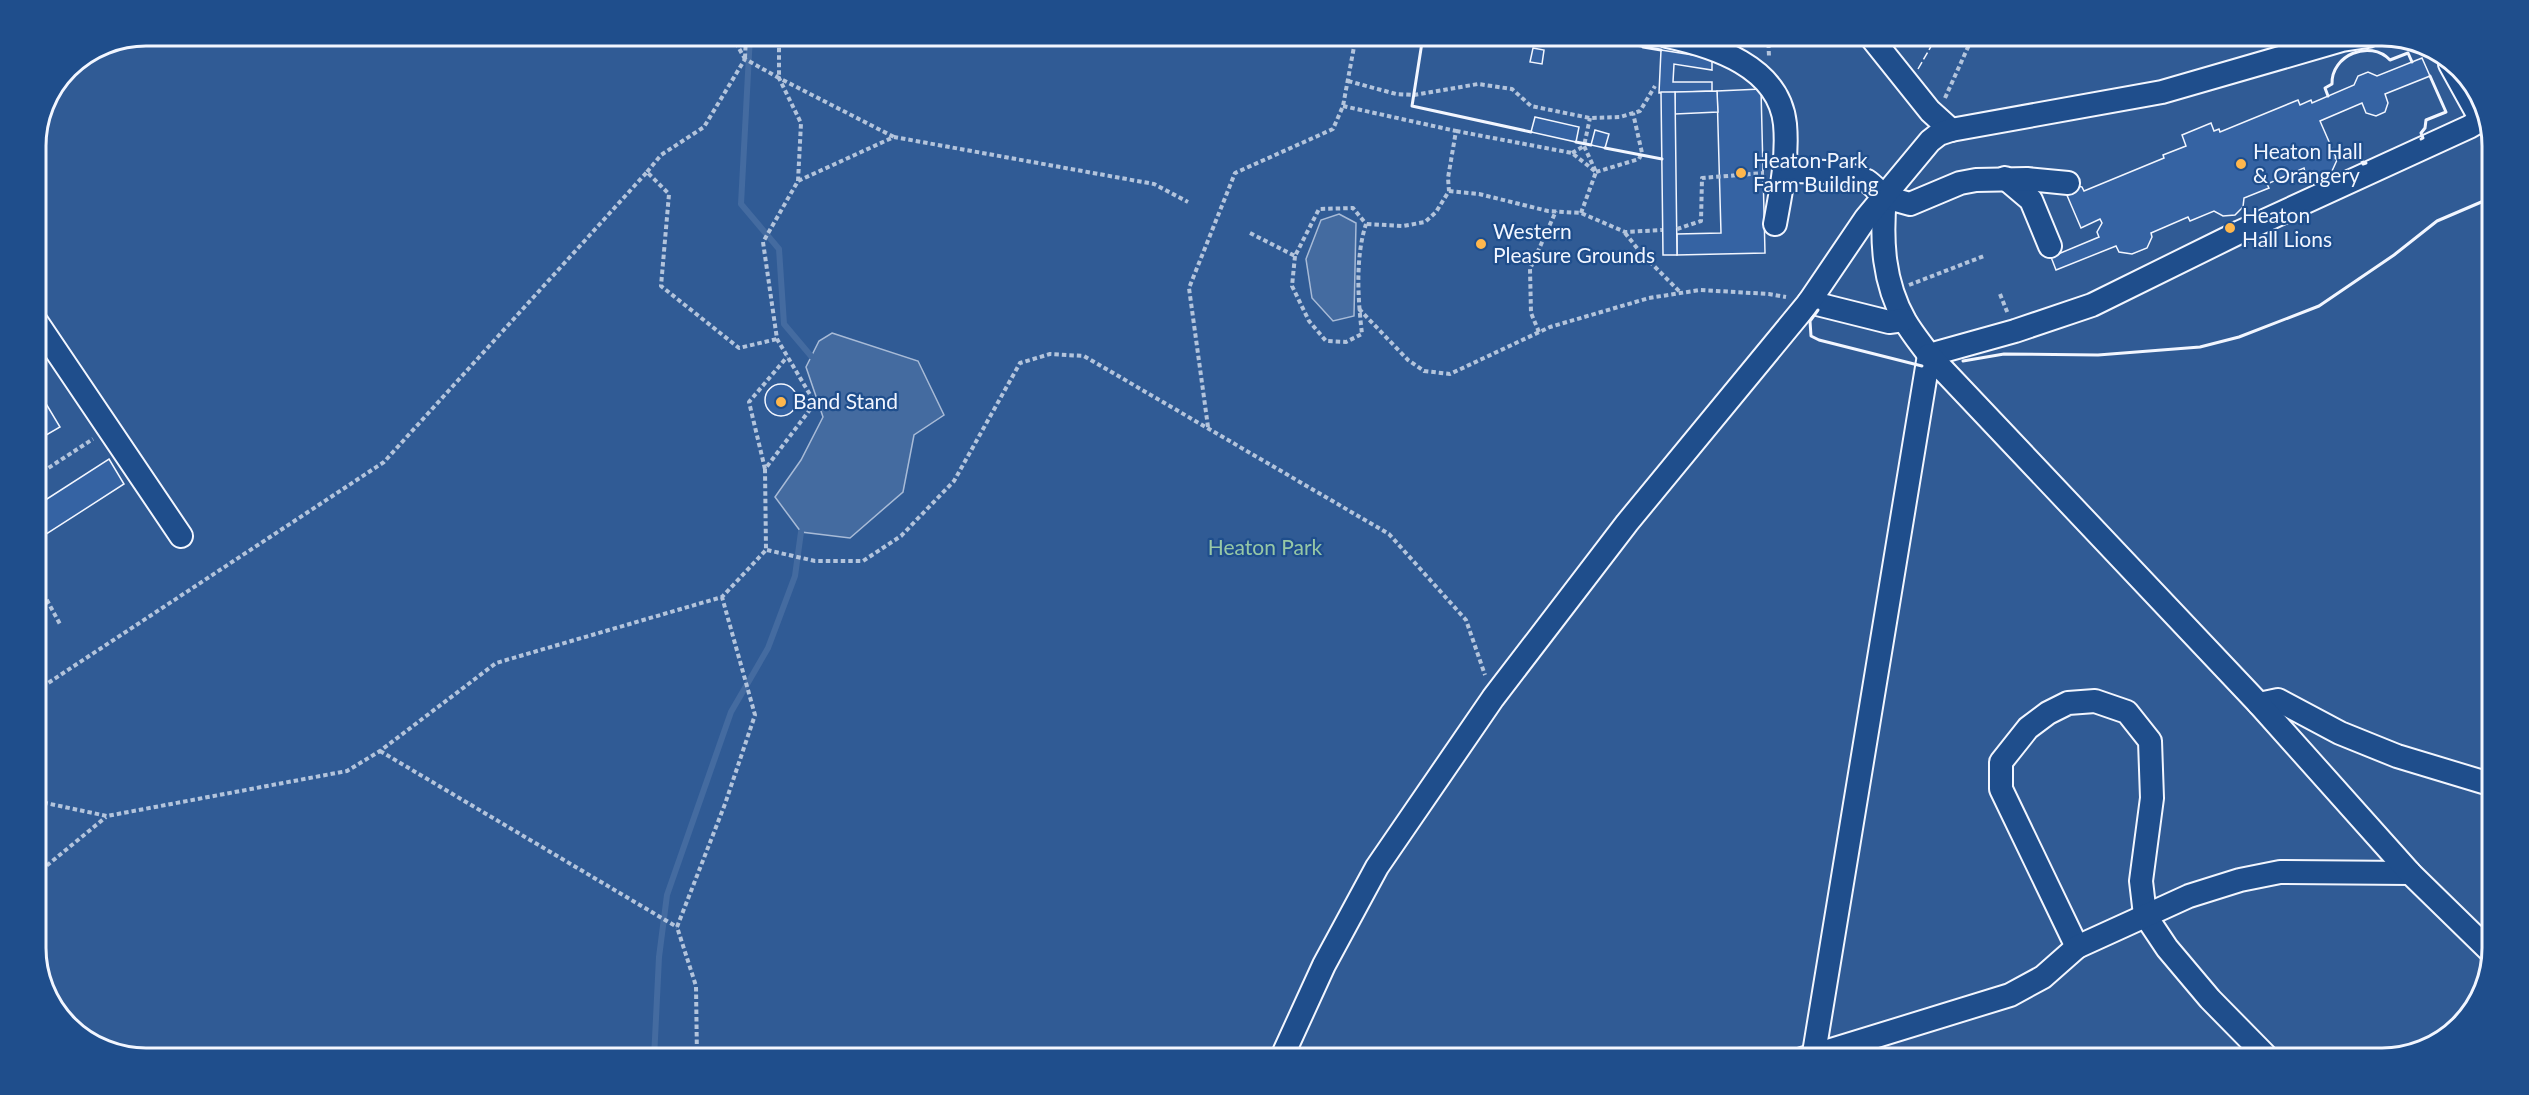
<svg xmlns="http://www.w3.org/2000/svg" width="2529" height="1095" font-family="Lato,sans-serif">
  <style>
    .green { fill: #305b95; stroke: #a8bbd7; stroke-width: 1.5 }
    .water { fill: #446ba0; stroke: #a8bbd7; stroke-width: 1.5 }
    .lines { fill: none; stroke-linecap: round; stroke-linejoin: round }
    .stream { stroke: #446ba0; stroke-width: 6 }
    .building { fill: #3563a3; stroke: #f2f6ff; stroke-width: 1.5 }
    .minor-casing { stroke: #f2f6ff; stroke-width: 26 }
    .path { stroke: #b3c4dc; stroke-width: 4; stroke-dasharray: 4.5 3; stroke-linecap: butt }
    .minor { stroke: #1f4e8c; stroke-width: 22 }
    .fence { stroke: #f2f6ff; stroke-width: 1.5; stroke-dasharray: 8 3; stroke-linecap: butt }
    .wall { stroke: #f2f6ff; stroke-width: 3 }
    .poi-dot { fill: #ffb74d; stroke: #1f4e8c; stroke-width: 2 }
    .labels { text-anchor: middle; stroke-width: 4.5; stroke-linejoin: round; paint-order: stroke }
    .poi-label { font-size: 21px; fill: #f2f6ff; stroke: #1f4e8c; text-anchor: start }
    .park-label { font-size: 21px; fill: #97c8a6; stroke: #1f4e8c }
    .rim { fill: none; stroke: #f2f6ff; stroke-width: 3 }
  </style>
  <rect width="100%" height="100%" fill="#1f4e8c"/>
  <polygon class="green" points="147,36 2382,36 2424,44 2470,80 2493,140 2493,948 2485,990 2444,1040 2383,1059 147,1059 105,1051 59,1015 36,956 36,140 69,68 105,44"/>
  <g class="water">
    <polygon points="1339,214 1356,223 1354,316 1333,321 1312,298 1306,259 1321,220"/>
    <polygon points="832,333 918,361 944,415 914,435 903,492 850,538 801,532 775,497 801,460 823,417 806,367 819,341"/>
  </g>
  <g class="lines">
    <g class="stream">
      <polyline points="750,36 741,204 779,249 784,324 811,356"/>
      <polyline points="654,1059 659,957 667,895 731,712 768,648 795,576 801,532"/>
    </g>
  </g>
  <g class="building">
    <polygon points="1563,36 1645,36 1643,47"/>
    <polygon points="1533,48 1544,50 1542,64 1530,62"/>
    <polygon points="1661,50 1712,58 1712,70 1674,64 1673,82 1712,82 1712,91 1659,93"/>
    <polygon points="2422,58 2430,76 2385,94 2388,103 2385,112 2376,116 2366,113 2362,103 2320,121 2337,160 2332,171 2319,177 2305,172 2304,168 2267,184 2269,188 2244,198 2243,207 2235,215 2223,216 2214,211 2190,221 2188,217 2151,233 2152,237 2147,248 2132,254 2119,252 2116,246 2056,270 2051,257 2099,237 2097,232 2102,223 2100,219 2081,228 2066,193 2076,185 2082,187 2084,191 2164,158 2163,155 2186,146 2182,135 2211,123 2214,131 2219,129 2220,132 2298,100 2300,105 2311,100 2312,103 2354,85 2358,76 2368,72 2377,76"/>
    <polygon points="1761,89 1765,253 1677,255 1677,234 1721,233 1717,91"/>
    <polygon points="1717,91 1718,112 1675,114 1675,92"/>
    <polygon points="1661,92 1675,92 1677,255 1663,255"/>
    <polygon points="1535,117 1579,127 1576,142 1531,132"/>
    <polygon points="1595,130 1609,134 1605,148 1591,145"/>
    <circle cx="781" cy="400" r="16"/>
    <polygon points="36,387 60,427 36,441"/>
    <polygon points="109,459 124,484 37,540 36,506"/>
  </g>
  <g class="lines">
    <g class="minor-casing">
      <g id="minor">
        <path d="M1667 36C1713 46 1779 66 1785 124 1788 158 1781 191 1775 224"/>
        <polyline points="1870,36 1930,111 1951,130"/>
        <path d="M1785 171C1810 172 1844 170 1867 181 1873 185 1879 192 1885 197 1881 240 1883 282 1905 321 1912 333 1921 344 1929 355L2015 331 2092 305 2240 232 2469 127 2481 120 2450 64"/>
        <polyline points="2005,178 2031,200 2050,246"/>
        <polyline points="1885,197 1910,204 1960,183 1976,180 2027,179 2068,183"/>
        <polyline points="1809,302 1889,322 1904,320"/>
        <polyline points="36,321 181,536"/>
        <polyline points="2259,704 2278,700 2340,733 2397,756 2493,785"/>
        <polyline points="2077,947 2001,789 2001,762 2028,728 2048,713 2068,703 2095,701 2127,712 2150,741 2152,798 2141,881 2145,915 2167,948 2210,999 2269,1059"/>
        <polyline points="1281,1059 1324,965 1377,867 1493,698 1627,523 1809,302 1866,218 1930,141 1939,134 1951,130 2162,92 2342,40 2368,36"/>
        <polyline points="1802,1059 2010,995 2043,977 2077,947 2189,896 2240,880 2280,872 2410,873"/>
        <polyline points="1813,1059 1929,355 2259,704 2410,873 2492,953"/>
      </g>
    </g>
    <g class="path">
      <polyline points="732,36 745,59"/>
      <polyline points="1768,36 1769,56"/>
      <polyline points="121,41 153,43 201,36"/>
      <polyline points="745,58 746,36"/>
      <polyline points="1348,81 1396,94 1414,95 1478,84 1512,89 1531,106 1590,118 1620,117 1640,111 1655,86"/>
      <polyline points="1945,98 1973,36"/>
      <polyline points="1343,106 1456,131 1448,178 1449,191 1436,212 1425,222 1403,226 1366,224"/>
      <polyline points="1456,131 1572,153 1596,172"/>
      <polyline points="1572,153 1584,146"/>
      <polyline points="647,172 661,155 704,127 745,59 779,78 779,36"/>
      <polyline points="1596,172 1639,159 1642,153 1633,113"/>
      <polyline points="798,181 801,123 779,78 894,137"/>
      <polyline points="1449,191 1479,194 1548,211 1581,213 1625,232 1662,230"/>
      <polyline points="1581,213 1596,172 1584,146 1590,118"/>
      <polyline points="1677,229 1701,221 1702,178 1764,173"/>
      <polyline points="1250,233 1295,256 1319,209 1353,208 1366,224"/>
      <polyline points="1625,233 1641,253 1681,293"/>
      <path d="M1295 256 1292 286 1309 321 1326 341 1346 342 1362 334C1358 300 1355 258 1366 224"/>
      <polyline points="1909,285 1984,256"/>
      <polyline points="2000,294 2008,314"/>
      <polyline points="1359,309 1408,360 1424,371 1450,374 1550,327 1649,298 1700,290 1769,294 1786,297"/>
      <polyline points="1539,332 1531,313 1530,269 1556,211"/>
      <polyline points="1208,427 1189,288 1235,173 1333,129 1343,106 1356,36"/>
      <polyline points="765,469 749,402 787,357"/>
      <polyline points="36,476 93,439"/>
      <polyline points="767,550 815,561 863,561 901,536 954,481 1020,363 1050,354 1084,356 1389,534 1466,620 1485,675"/>
      <polyline points="36,580 61,626"/>
      <polyline points="36,691 384,462 647,172 669,194 661,286 739,348 777,339"/>
      <polyline points="380,751 677,927"/>
      <polyline points="36,801 107,816 347,771 380,751 496,663 722,597 766,550 765,469 815,403 777,339 763,242 798,181 894,137 1154,184 1188,202"/>
      <polyline points="36,876 45,867 106,817"/>
      <polyline points="697,1059 696,986 677,927 725,804 755,715 722,597"/>
    </g>
    <use href="#minor" class="minor"/>
    <polyline class="fence" points="1918,69 1937,36"/>
    <g class="wall">
      <polyline points="1423,36 1412,106 1531,132"/>
      <polyline points="1643,47 1661,50"/>
      <path d="M2328 96 2325 88 2332 84C2331 55 2370 39 2390 60L2408 53 2412 62"/>
      <polyline points="2421,139 2423,138 2421,133 2425,128 2426,120 2446,112 2430,76"/>
      <polyline points="1576,142 1591,145"/>
      <polyline points="1605,148 1662,159"/>
      <polyline points="2336,158 2349,152 2354,158 2361,158 2363,164 2366,163"/>
      <polyline points="1818,310 1810,321 1811,336 1819,340 1922,366"/>
      <polyline points="1963,361 2004,354 2098,355 2200,347 2239,337 2319,306 2394,255 2437,221 2493,197"/>
    </g>
  </g>
  <g class="poi-dot">
    <circle cx="2241" cy="164" r="6"/>
    <circle cx="1741" cy="173" r="6"/>
    <circle cx="2230" cy="228" r="6"/>
    <circle cx="1481" cy="244" r="6"/>
    <circle cx="781" cy="402" r="6"/>
  </g>
  <g class="labels">
    <g class="poi-label">
      <text x="2253" y="159">Heaton Hall<tspan x="2253" dy="24">&amp; Orangery</tspan></text>
      <text x="1753" y="168">Heaton Park<tspan x="1753" dy="24">Farm Building</tspan></text>
      <text x="2242" y="223">Heaton<tspan x="2242" dy="24">Hall Lions</tspan></text>
      <text x="1493" y="239">Western<tspan x="1493" dy="24">Pleasure Grounds</tspan></text>
      <text x="793" y="409">Band Stand</text>
    </g>
    <g class="park-label">
      <text x="1265" y="555">Heaton Park</text>
    </g>
  </g>
  <path d="M0 0H2529V1095H0ZM146 46H2382A100 100 0 0 1 2482 146V948A100 100 0 0 1 2382 1048H146A100 100 0 0 1 46 948V146A100 100 0 0 1 146 46Z" fill="#1f4e8c" fill-rule="evenodd"/>
  <path class="rim" d="M146 46H2382A100 100 0 0 1 2482 146V948A100 100 0 0 1 2382 1048H146A100 100 0 0 1 46 948V146A100 100 0 0 1 146 46Z"/>
</svg>
